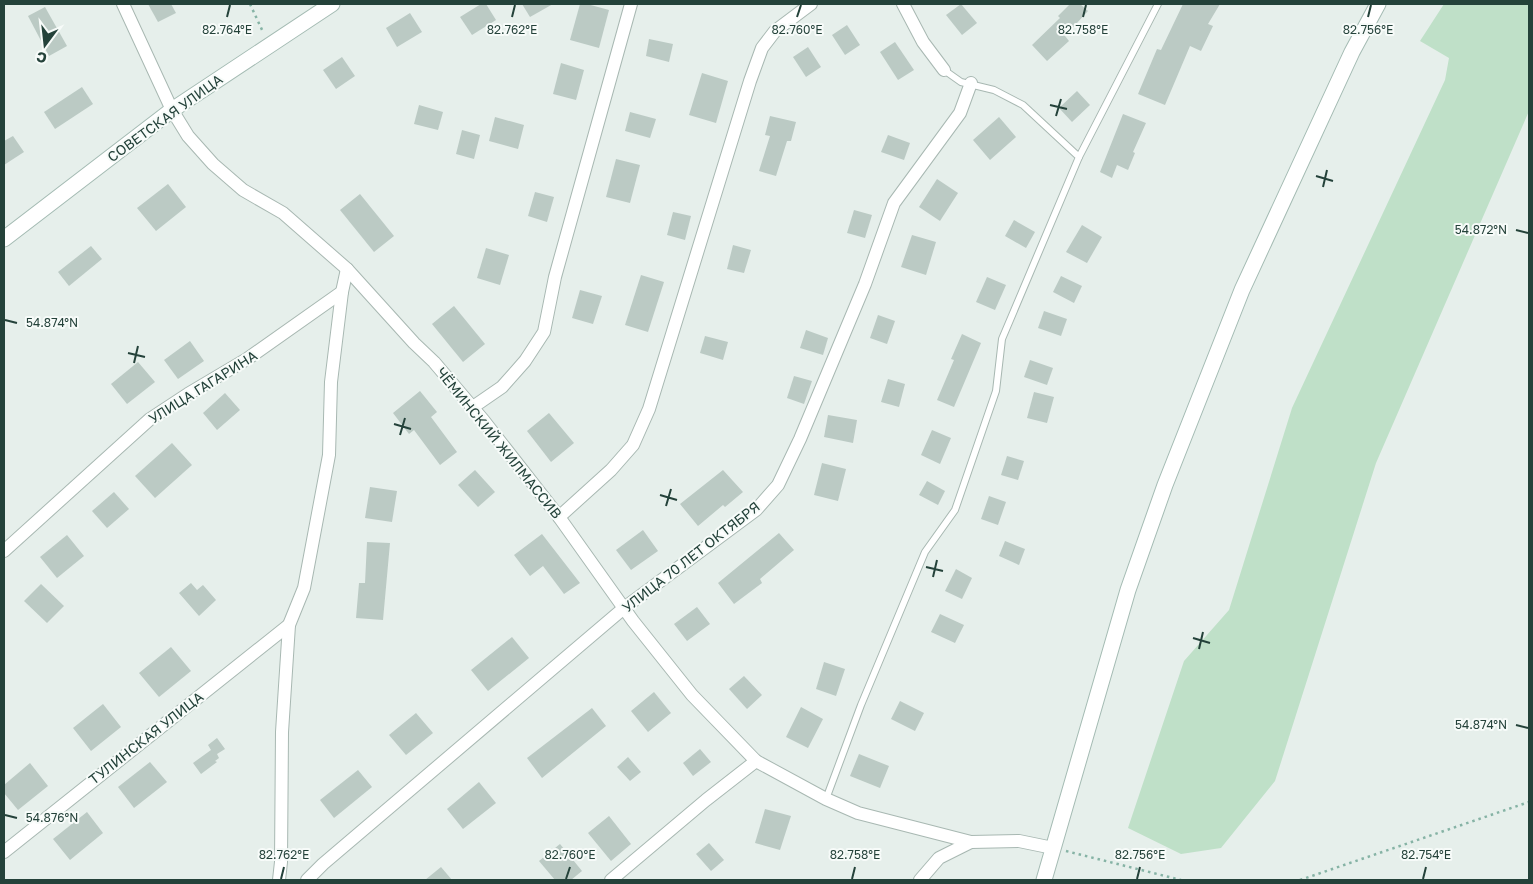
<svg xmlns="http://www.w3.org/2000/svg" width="1533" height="884" font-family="'Golos Text',sans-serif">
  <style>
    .green { fill: #bfe0c8 }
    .building { fill: #bbcac4 }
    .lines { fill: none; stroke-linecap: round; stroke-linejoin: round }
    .service-casing { stroke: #a8b8b2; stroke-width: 8 }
    .minor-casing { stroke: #a8b8b2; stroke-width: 14 }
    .secondary-casing { stroke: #a4bbb3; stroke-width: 17 }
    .path { stroke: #86b3a5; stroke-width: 2.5; stroke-dasharray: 2.5 4; stroke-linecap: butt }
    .service { stroke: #fff; stroke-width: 6 }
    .minor { stroke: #fff; stroke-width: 12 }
    .secondary { stroke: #fff; stroke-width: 15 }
    .ticks { fill: none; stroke: #24423a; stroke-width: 2 }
    .labels { text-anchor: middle; stroke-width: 4; stroke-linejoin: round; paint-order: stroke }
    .street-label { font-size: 14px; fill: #24423a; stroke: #f7fbf9 }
    .ticks-label { font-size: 12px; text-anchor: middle; fill: #24423a; stroke: #f7fbf9; stroke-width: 4; stroke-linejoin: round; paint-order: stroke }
  </style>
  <rect width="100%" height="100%" fill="#e6efeb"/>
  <polygon class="green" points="1444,4 1529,4 1529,111 1376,463 1275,781 1221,848 1181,854 1128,828 1184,661 1229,610 1292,408 1445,80 1449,58 1420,41"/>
  <g class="building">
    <polygon points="148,4 171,4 176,13 158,22"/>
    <polygon points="481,4 486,4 496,20 472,35 460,17"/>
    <polygon points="522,4 553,4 530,17"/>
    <polygon points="580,4 587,4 609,10 599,48 570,40"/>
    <polygon points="961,4 977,23 962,35 946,15"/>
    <polygon points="1070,4 1080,4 1088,11 1065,36 1069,41 1047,61 1032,45 1060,18 1058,16"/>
    <polygon points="1183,4 1220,4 1208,24 1213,26 1201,51 1190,46 1165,105 1138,94 1157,49 1161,50"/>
    <polygon points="45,7 67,46 49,56 28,16"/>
    <polygon points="410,13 422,32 397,47 386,28"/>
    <polygon points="847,25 860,45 845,55 832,35"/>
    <polygon points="649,39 673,44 669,62 646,56"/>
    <polygon points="895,42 914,70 898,80 880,52"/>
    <polygon points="808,47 821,67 806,77 793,57"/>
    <polygon points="342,57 355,76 336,89 323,70"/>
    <polygon points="561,63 584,70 576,100 553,94"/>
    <polygon points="702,73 728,81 716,123 689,115"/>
    <polygon points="82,87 93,104 55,129 44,112"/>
    <polygon points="1077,91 1090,105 1072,122 1059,108"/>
    <polygon points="419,105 443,112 438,130 414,124"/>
    <polygon points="630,112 656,119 650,138 625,131"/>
    <polygon points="1123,114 1146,123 1133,152 1135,153 1128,170 1117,165 1112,178 1100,172"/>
    <polygon points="770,116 796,122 791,141 787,141 776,176 759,171 770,136 765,135"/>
    <polygon points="495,117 524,125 518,149 489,141"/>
    <polygon points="999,117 1016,137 990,160 973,140"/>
    <polygon points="462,130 480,135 474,159 456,154"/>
    <polygon points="888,135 910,143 904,160 881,152"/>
    <polygon points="13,136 24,152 4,165 4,141"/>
    <polygon points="616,159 640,165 630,203 606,197"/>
    <polygon points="937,179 958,193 940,221 919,207"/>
    <polygon points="168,184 186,207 156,231 137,208"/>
    <polygon points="535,192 554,197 547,222 528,216"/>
    <polygon points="360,194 394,236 374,252 340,210"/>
    <polygon points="854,210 872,215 865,238 847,233"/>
    <polygon points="673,212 691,216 685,240 667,235"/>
    <polygon points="1014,220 1035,232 1026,248 1005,236"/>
    <polygon points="1082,225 1102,237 1087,263 1066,252"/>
    <polygon points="912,235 936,242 926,275 901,267"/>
    <polygon points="733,245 751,250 744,273 727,269"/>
    <polygon points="91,246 102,259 69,286 58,272"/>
    <polygon points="486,248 509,255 500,285 477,278"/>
    <polygon points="641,275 664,282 648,332 625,325"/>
    <polygon points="1061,276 1082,286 1074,303 1053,292"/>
    <polygon points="987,277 1006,285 995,310 976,302"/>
    <polygon points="580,290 602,296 593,324 572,318"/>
    <polygon points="454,306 485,344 463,362 432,324"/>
    <polygon points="1044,311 1067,319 1061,336 1038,328"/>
    <polygon points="878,315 895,321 887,344 870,338"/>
    <polygon points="806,330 828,338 823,355 800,348"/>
    <polygon points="962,334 981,343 954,407 937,400 954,360 951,359"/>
    <polygon points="705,336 728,342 723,360 700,353"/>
    <polygon points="190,341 204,361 178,379 164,360"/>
    <polygon points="1030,360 1053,368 1047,385 1024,377"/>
    <polygon points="138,362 155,382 127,404 111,384"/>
    <polygon points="794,376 812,381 804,404 787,398"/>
    <polygon points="888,379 905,384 899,407 881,402"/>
    <polygon points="420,391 437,412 431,417 457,452 440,465 414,430 409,434 393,413"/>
    <polygon points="1034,392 1054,397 1047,423 1027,418"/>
    <polygon points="225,393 240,410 217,430 203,413"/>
    <polygon points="549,413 574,443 551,462 527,431"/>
    <polygon points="828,415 857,420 853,443 824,437"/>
    <polygon points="932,430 951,438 940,464 921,455"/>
    <polygon points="172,443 192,465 155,498 135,476"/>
    <polygon points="1007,456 1024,461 1018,480 1001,475"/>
    <polygon points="822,463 846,469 838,501 814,495"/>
    <polygon points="475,470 495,492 478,507 458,485"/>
    <polygon points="723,470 743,492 725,507 723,505 698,526 680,504"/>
    <polygon points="927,481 945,491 938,505 919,495"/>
    <polygon points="370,487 397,491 392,522 365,518"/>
    <polygon points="114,492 129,509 107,528 92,511"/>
    <polygon points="989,496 1006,502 998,525 981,519"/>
    <polygon points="643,530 658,551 631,570 616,550"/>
    <polygon points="779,533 794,550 760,579 762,583 734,604 718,583"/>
    <polygon points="542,534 580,583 564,594 543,566 530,576 514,555"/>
    <polygon points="67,535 84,556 57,578 40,557"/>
    <polygon points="1005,541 1025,549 1019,565 999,556"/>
    <polygon points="367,542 390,543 383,620 356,618 359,583 365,583"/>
    <polygon points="956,569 972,578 962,599 945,591"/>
    <polygon points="191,583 197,590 203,585 216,600 199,616 179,593"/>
    <polygon points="41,584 64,606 47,623 24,601"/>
    <polygon points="697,607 710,624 687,641 674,624"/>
    <polygon points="940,614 964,625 955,643 931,632"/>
    <polygon points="512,637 529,658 488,691 471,670"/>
    <polygon points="171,647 191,671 159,697 139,673"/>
    <polygon points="824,662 845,669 836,696 816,689"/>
    <polygon points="744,676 762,695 747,709 729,689"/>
    <polygon points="654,692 671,713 648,732 631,711"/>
    <polygon points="900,701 924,713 915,731 891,719"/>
    <polygon points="103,704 121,727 91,751 73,728"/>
    <polygon points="801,707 823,719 808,748 786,737"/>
    <polygon points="592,708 606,726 542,778 527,758"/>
    <polygon points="416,713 433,733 406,755 389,735"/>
    <polygon points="217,738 225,749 217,754 219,758 215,761 217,762 201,774 193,763 211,750 208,745"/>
    <polygon points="700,749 711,762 693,776 683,763"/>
    <polygon points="859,754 889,766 880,788 850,776"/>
    <polygon points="628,757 641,772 630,781 617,767"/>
    <polygon points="150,762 167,782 134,808 118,787"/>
    <polygon points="30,763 48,786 18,810 4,793 4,785"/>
    <polygon points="358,770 372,787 334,818 320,800"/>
    <polygon points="479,782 496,803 463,829 447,809"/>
    <polygon points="765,809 791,816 780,850 755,843"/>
    <polygon points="87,812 103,833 70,860 53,839"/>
    <polygon points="609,816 631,844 611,861 588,833"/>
    <polygon points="709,843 724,860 711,871 696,854"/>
    <polygon points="560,844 582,871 571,880 555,880 539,861"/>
    <polygon points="441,867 452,880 425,880"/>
  </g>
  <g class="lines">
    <g class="service-casing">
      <g id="service">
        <polyline points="1079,157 1158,4"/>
        <polyline points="826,799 861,705 925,552 955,510 996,391 1002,339 1079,157 1023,105 994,90 961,82 944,70"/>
      </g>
    </g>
    <g class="minor-casing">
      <g id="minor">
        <polyline points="123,4 172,110 188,136 213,164 243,190 283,213 347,269 414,343 434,362 484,421 559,517 633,621 692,695 756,761 826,799 858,813 971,842 1019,841 1053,848"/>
        <polyline points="903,4 923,42 944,70"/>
        <polyline points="473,407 502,387 525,361 544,332 555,277 631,4"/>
        <polyline points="559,517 611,470 633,445 649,409 750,81 762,48 775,31 811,4"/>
        <polyline points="4,551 150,419 188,394 247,359 342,292"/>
        <polyline points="4,852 289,625"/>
        <polyline points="279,880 281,862 282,732 289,625 304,588 329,455 331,382 342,292 347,269"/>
        <polyline points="307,880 323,864 624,608 756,510 778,485 800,439 865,284 894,203 960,113 971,83"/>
        <polyline points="611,880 706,800 756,761"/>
        <polyline points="920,880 939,858 971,842"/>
      </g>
    </g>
    <g class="secondary-casing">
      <g id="secondary">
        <polyline points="4,239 172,110 332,4"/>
        <polyline points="1044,880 1128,590 1165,485 1242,290 1352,52 1378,4"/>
      </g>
    </g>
    <g class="path">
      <polyline points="250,4 263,32"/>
      <polyline points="1066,851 1181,880"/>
      <polyline points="1300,880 1529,802"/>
    </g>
    <use href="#service" class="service"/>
    <use href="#minor" class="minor"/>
    <use href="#secondary" class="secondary"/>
  </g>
  <path class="ticks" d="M227 17 230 5M512 17 515 5M797 17 801 5M1083 17 1086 5M1368 17 1371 5M1050 105 1067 109M1056 116 1061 99M1316 176 1333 181M1323 187 1327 170M1516 230 1528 233M5 320 17 323M128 353 145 357M134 363 138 346M394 424 411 429M400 435 405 418M660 495 677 500M666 506 671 489M926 567 943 571M933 577 937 560M1193 638 1210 643M1199 649 1203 632M1516 725 1528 728M5 815 17 818M281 879 284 867M566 879 570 867M852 879 855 867M1137 879 1140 867M1423 879 1426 867"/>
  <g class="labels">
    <g class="street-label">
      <text transform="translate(165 118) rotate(-36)" y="5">СОВЕТСКАЯ УЛИЦА</text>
      <text transform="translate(203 387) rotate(-32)" y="5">УЛИЦА ГАГАРИНА</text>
      <text transform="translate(499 443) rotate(51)" y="5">ЧЁМИНСКИЙ ЖИЛМАССИВ</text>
      <text transform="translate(691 557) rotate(-38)" y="5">УЛИЦА 70 ЛЕТ ОКТЯБРЯ</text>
      <text transform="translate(146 738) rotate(-38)" y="5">ТУЛИНСКАЯ УЛИЦА</text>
    </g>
  </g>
  <g class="ticks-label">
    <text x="227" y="34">82.764°E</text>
    <text x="512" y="34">82.762°E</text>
    <text x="797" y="34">82.760°E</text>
    <text x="1083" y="34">82.758°E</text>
    <text x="1368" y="34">82.756°E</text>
    <text x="1481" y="234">54.872°N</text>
    <text x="52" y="327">54.874°N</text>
    <text x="1481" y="729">54.874°N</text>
    <text x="52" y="822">54.876°N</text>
    <text x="284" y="859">82.762°E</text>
    <text x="570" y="859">82.760°E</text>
    <text x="855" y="859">82.758°E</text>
    <text x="1140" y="859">82.756°E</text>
    <text x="1426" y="859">82.754°E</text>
  </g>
  <rect width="1533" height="884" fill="none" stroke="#24423a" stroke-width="10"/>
  <g transform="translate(45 45) rotate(195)" stroke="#f7fbf9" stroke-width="4" paint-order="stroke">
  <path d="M0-4L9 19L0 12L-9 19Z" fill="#24423a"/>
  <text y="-8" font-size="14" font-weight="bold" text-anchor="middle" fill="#24423a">С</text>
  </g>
</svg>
